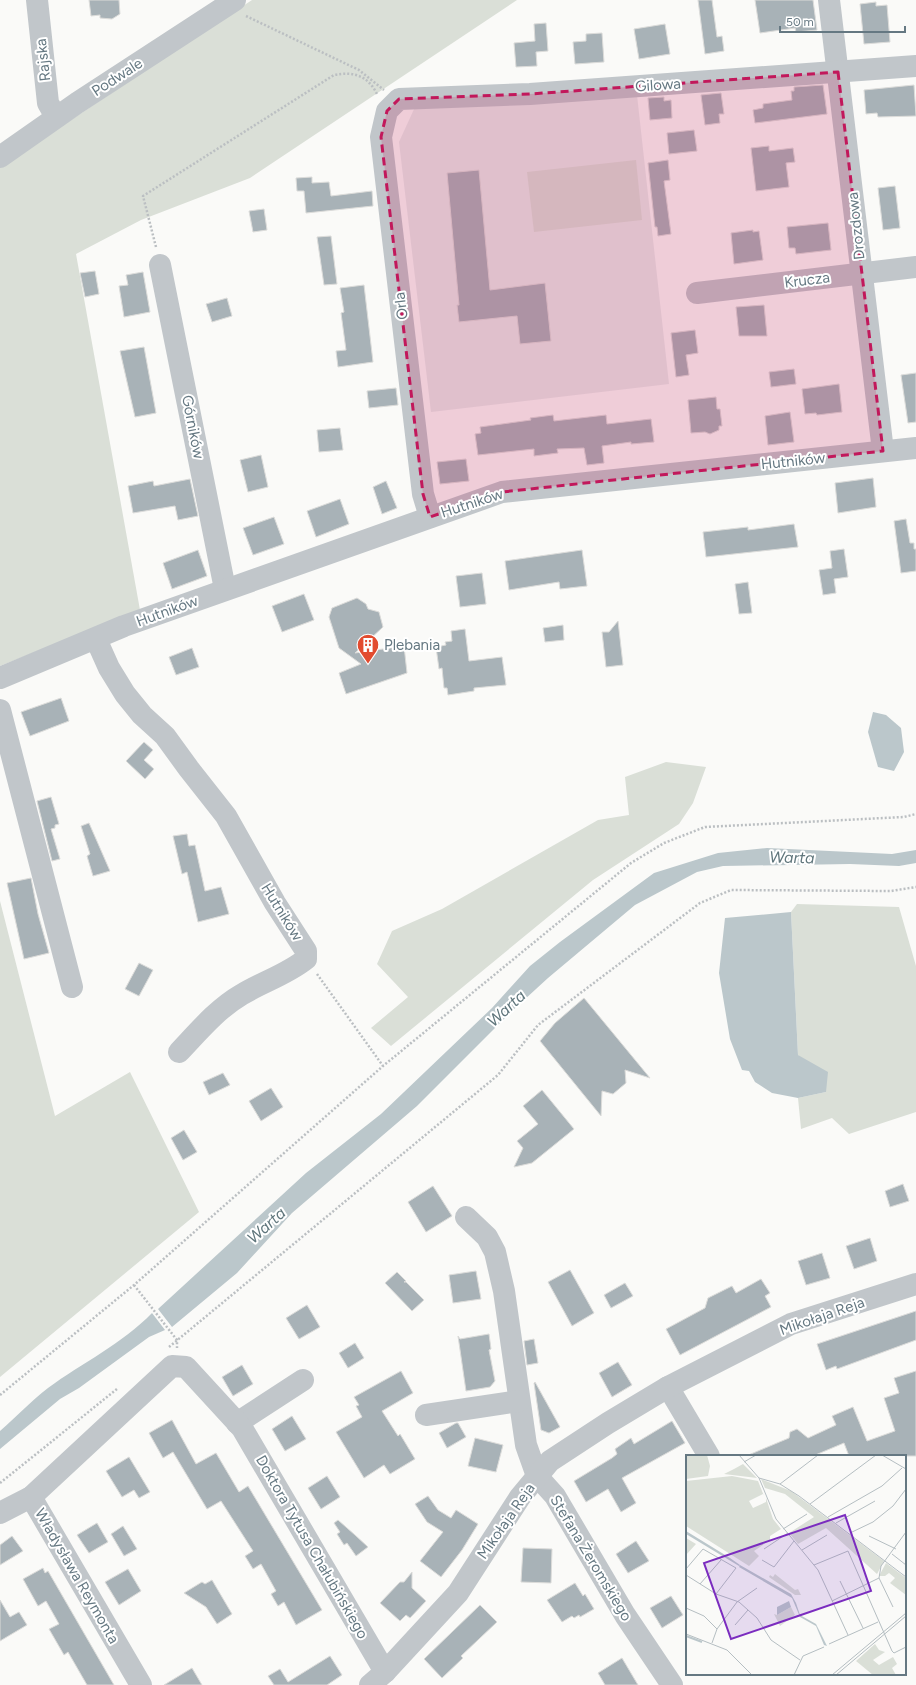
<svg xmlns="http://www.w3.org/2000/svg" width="916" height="1685" font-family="Figtree,sans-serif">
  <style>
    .built { fill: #e8eae9 }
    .green { fill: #dadfd7 }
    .water { fill: #bbc7cb }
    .building { fill: #a8b2b7; stroke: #dcdcda }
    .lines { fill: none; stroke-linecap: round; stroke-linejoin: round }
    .path { stroke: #bbbfc2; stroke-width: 2.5; stroke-dasharray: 2 2; stroke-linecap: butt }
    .minor { stroke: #c1c6ca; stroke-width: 22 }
    .marked { fill: #c2185b; fill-opacity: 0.2; stroke: #c2185b; stroke-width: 3; stroke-dasharray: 8 5; stroke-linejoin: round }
    .labels { text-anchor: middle; stroke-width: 4; stroke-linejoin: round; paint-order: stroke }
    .street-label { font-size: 15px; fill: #657882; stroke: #fff }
    .poi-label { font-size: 15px; fill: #657882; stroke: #fff; text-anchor: start }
    .water-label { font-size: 16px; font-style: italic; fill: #60767c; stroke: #fff }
    .inset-river { fill: none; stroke: #bbc7cb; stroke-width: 2 }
    .inset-road { fill: none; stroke: #b5bec2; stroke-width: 1 }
    .view { fill: #7b2cbf; fill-opacity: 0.15; stroke: #7b2cbf; stroke-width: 2 }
    .inset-edge { fill: none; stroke: #657882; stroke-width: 2 }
  </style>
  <rect width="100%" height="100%" fill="#fafaf8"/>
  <polygon class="built" points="637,95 669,384 431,412 399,142 415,107"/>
  <g class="green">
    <polygon points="252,0 517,0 250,178 141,220 76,254 140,610 0,666 0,167"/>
    <polygon points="636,160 642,220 534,232 527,172"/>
    <polygon points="666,762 706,767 693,803 679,824 593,880 391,1046 371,1028 408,997 377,964 392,931 442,909 598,820 629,815 625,777"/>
    <polygon points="0,901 55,1116 130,1072 199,1212 0,1377"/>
    <polygon points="797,904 899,907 916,966 916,1112 849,1134 832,1118 801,1129 798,1098 826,1092 798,1055 791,912"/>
  </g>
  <g class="water">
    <polygon points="873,712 886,715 901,728 904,752 894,771 878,767 868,732"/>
    <polygon points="767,848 892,854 916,850 916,863 899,866 850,864 723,866 697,872 635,905 548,978 512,1011 417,1106 292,1213 237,1273 172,1327 158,1309 306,1173 381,1114 492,1008 530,966 560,942 654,873 718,853"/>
    <polygon points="791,912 798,1055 828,1072 826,1092 798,1098 772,1093 755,1082 749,1071 742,1070 730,1039 719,973 725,918"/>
    <path d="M152 1313 165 1330 149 1337 79 1388 60 1399 0 1449V1431C16 1417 31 1401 48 1388 82 1363 122 1344 152 1313Z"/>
  </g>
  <g class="building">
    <polygon points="89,0 119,0 120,14 112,19 100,18 100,15 91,16"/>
    <polygon points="698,0 712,0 717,37 722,36 724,51 705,54"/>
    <polygon points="755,0 813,0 817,30 796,32 795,28 760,33"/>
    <polygon points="876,2 876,6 887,5 890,42 864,44 860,4"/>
    <polygon points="546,23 548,51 536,52 537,66 516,67 514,43 535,41 534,24"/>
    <polygon points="665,24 670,54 639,59 634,29"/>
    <polygon points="602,33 604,62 575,64 573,42 586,41 586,34"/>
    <polygon points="823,85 827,114 755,123 753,110 763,108 763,104 792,100 791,91 794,91 794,87"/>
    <polygon points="914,85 916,116 878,117 877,113 866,114 864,90"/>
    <polygon points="721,93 724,114 719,114 720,123 705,125 701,95"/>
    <polygon points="664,97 664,101 671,100 672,118 650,120 648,98"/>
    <polygon points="694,130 697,151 669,154 667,133"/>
    <polygon points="769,146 769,151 793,148 795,162 786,163 789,187 756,191 751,148"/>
    <polygon points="668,160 670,180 664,181 671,234 658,236 657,227 655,227 648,163"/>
    <polygon points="479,170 490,290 545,283 551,341 520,344 517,316 459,322 457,305 459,305 447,173"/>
    <polygon points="312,177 312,183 329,182 331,196 372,191 373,206 306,213 304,191 297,191 296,178"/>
    <polygon points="895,186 900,228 883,230 878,188"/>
    <polygon points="264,209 267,230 253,232 249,211"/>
    <polygon points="828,223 831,250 796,254 795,248 789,248 787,227"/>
    <polygon points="753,230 753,232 759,231 763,260 734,264 731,233"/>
    <polygon points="331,236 337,284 324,285 317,237"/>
    <polygon points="95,271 99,294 85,297 80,273"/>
    <polygon points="143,272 150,312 124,317 119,286 128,285 126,275"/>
    <polygon points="364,285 373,362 338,367 336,351 346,350 341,313 344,312 340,288"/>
    <polygon points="227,298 232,316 212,322 206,304"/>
    <polygon points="764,305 767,336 739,336 736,307"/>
    <polygon points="695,330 698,353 686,355 689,375 676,377 671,333"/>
    <polygon points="144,347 156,413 135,417 120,351"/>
    <polygon points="794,369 796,384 771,387 769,372"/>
    <polygon points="916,373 916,422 908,423 901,375"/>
    <polygon points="839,384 842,412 817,415 816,413 805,414 802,389"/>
    <polygon points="396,388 398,405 369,408 367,391"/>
    <polygon points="716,397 717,409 720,409 722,426 719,426 719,430 710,434 705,432 691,433 688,400"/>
    <polygon points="790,412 794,442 768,445 765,416"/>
    <polygon points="553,415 554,421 606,415 607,424 651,419 654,442 631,444 631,442 602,446 604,463 587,465 584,448 557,449 558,453 534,456 534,449 478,455 475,434 481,433 480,427 531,420 530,418"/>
    <polygon points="340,428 343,450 319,452 317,430"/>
    <polygon points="261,455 268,487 248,492 240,460"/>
    <polygon points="466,459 469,481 440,484 437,462"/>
    <polygon points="873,478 876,507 838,513 835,483"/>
    <polygon points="190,479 198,516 178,520 175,506 133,513 128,486 153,481 154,486"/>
    <polygon points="386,481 397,508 382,514 373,487"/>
    <polygon points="340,499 349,524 316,537 307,511"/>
    <polygon points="274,517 284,544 253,555 243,528"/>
    <polygon points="906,519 910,543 914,543 914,549 916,549 916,571 901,573 894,521"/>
    <polygon points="794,524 798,547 706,557 703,532 748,527 748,530"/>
    <polygon points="844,549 848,577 834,579 836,593 823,595 819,570 832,568 830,551"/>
    <polygon points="198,550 207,576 172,589 163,563"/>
    <polygon points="582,550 587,586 560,589 559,582 509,590 505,561"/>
    <polygon points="482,573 486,604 460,607 456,576"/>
    <polygon points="748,582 752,613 739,614 735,584"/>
    <polygon points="304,594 314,620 282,632 272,606"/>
    <polygon points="357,598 366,604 368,609 379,612 383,627 355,653 404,646 407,673 346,694 339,673 361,664 339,648 329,617 332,608"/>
    <polygon points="618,621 623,665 606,667 602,632 609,632"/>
    <polygon points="563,625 564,640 545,642 543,628"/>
    <polygon points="465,629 469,661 502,657 506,685 474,688 474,691 448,695 447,688 444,688 442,668 439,669 436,647 446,645 445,642 452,641 451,631"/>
    <polygon points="192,648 199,667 176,675 169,657"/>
    <polygon points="61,698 69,721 30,736 21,712"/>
    <polygon points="144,742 153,750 144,760 154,769 145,779 126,761"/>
    <polygon points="51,797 59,824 55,825 55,828 51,829 60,859 52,861 37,801"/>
    <polygon points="89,823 110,871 93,876 87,856 90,854 81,826"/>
    <polygon points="187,834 189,846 195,845 205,891 221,887 229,914 198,922 187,872 182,874 173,836"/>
    <polygon points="31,878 38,914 49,953 24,959 7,883"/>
    <polygon points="139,963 153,970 139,996 125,989"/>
    <polygon points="584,998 650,1078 625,1070 626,1083 613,1094 602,1091 601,1116 540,1041 555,1023"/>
    <polygon points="223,1073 230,1085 209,1095 203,1082"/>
    <polygon points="271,1088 283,1107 261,1121 249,1101"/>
    <polygon points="542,1090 574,1129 532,1163 514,1167 523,1148 517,1141 538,1124 523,1106"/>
    <polygon points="184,1130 197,1152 183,1160 171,1138"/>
    <polygon points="903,1184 909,1201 890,1207 885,1191"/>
    <polygon points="433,1186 452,1216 426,1232 408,1202"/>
    <polygon points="870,1238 877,1261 854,1269 846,1246"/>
    <polygon points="822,1253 830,1278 806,1285 798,1261"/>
    <polygon points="570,1270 594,1313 572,1326 548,1282"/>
    <polygon points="476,1271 481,1299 453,1303 449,1275"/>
    <polygon points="397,1272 406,1281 404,1282 406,1282 424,1300 412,1311 385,1283"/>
    <polygon points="761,1279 770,1293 765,1296 771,1307 680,1355 666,1329 705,1308 708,1298 732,1286 736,1293"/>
    <polygon points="625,1283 633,1296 611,1308 604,1295"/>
    <polygon points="307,1305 320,1327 299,1339 286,1318"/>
    <polygon points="916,1311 916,1340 837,1369 836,1366 826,1370 817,1344"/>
    <polygon points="489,1334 491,1349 489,1350 495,1381 490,1387 466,1391 458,1336 460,1339"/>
    <polygon points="534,1339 538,1363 527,1365 524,1341"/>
    <polygon points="355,1343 364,1358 348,1368 339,1353"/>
    <polygon points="618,1362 632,1385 612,1397 599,1373"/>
    <polygon points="242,1365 253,1384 233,1396 222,1377"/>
    <polygon points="401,1371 413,1393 382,1411 398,1436 400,1434 415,1459 390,1474 384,1465 364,1478 336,1432 362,1417 356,1406 359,1405 354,1397"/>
    <polygon points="916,1371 916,1456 849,1456 844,1443 813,1456 746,1456 789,1438 790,1432 797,1429 808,1438 836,1425 832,1416 853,1407 867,1441 895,1431 884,1398 899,1393 894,1378"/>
    <polygon points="535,1382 560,1427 549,1433 541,1430 534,1383"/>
    <polygon points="292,1416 306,1439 285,1451 272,1429"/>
    <polygon points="172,1420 196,1464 216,1453 239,1492 248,1486 322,1610 296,1625 284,1602 278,1606 271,1594 276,1591 261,1564 253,1569 245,1556 253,1551 221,1501 207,1509 173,1452 163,1458 149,1433"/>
    <polygon points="672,1421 685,1443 622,1478 636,1503 621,1512 608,1489 586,1502 574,1481 612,1458 617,1454 615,1449 631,1438 634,1444"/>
    <polygon points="456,1423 458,1423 466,1437 447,1448 439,1433"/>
    <polygon points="475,1438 503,1445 496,1472 468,1466"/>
    <polygon points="129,1457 150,1492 139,1498 134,1490 122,1497 106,1471"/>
    <polygon points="327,1476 340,1497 321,1509 308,1488"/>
    <polygon points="428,1496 438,1510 451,1518 456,1510 478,1524 462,1550 441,1577 420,1561 443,1532 427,1522 415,1504"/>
    <polygon points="338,1520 355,1535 368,1547 356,1556 347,1543 344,1545 337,1534 340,1532 334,1523"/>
    <polygon points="97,1523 108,1542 89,1553 77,1535"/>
    <polygon points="123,1526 137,1549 124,1556 111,1534"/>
    <polygon points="12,1536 23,1551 0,1565 0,1545"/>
    <polygon points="636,1541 649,1561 628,1573 616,1554"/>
    <polygon points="523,1548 552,1549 551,1583 521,1582"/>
    <polygon points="43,1568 45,1573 48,1571 114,1685 87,1685 68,1652 64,1655 49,1629 59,1624 46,1601 38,1606 23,1579"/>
    <polygon points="128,1569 141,1591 119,1605 105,1582"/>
    <polygon points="412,1572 412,1588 426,1601 410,1618 406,1615 400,1621 380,1603 400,1582 404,1582"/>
    <polygon points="212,1580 232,1614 217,1624 206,1607 184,1593 202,1582 205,1584"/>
    <polygon points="575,1583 583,1596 585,1594 594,1609 580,1617 579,1615 574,1618 572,1616 562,1622 547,1600"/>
    <polygon points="671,1596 683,1615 662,1628 650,1608"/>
    <polygon points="0,1600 10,1617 19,1612 27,1625 0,1641"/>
    <polygon points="480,1605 497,1622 461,1656 463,1658 442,1678 424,1659"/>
    <polygon points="330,1656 342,1675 327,1685 274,1685 268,1676 280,1669 288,1682"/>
    <polygon points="622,1658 638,1685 605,1685 598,1673"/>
    <polygon points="192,1668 202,1685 164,1685"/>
  </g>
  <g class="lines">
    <g class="path">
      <polyline points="246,16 359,70 384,90"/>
      <path d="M156 247 143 196 334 75C354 71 368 76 377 94"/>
      <polyline points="317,974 383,1066"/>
      <polyline points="134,1285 177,1340 177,1348"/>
      <polyline points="169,1347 498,1075 538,1025 700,903 731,890 891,891 916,887"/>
      <polyline points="0,1395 134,1285 383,1066 631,863 664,843 705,827 904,817 916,814"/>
      <polyline points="0,1483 117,1389"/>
    </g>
    <g class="minor">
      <polyline points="37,0 48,103 56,117"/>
      <polyline points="829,0 883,451"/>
      <polyline points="0,157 77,103 235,0"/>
      <polyline points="160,265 225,589"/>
      <polyline points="697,293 916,267"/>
      <polyline points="430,517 423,494 381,137 387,111 399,99 530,94 916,66"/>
      <path d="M96 639 109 668 125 694 142 715 165 736 189 769 226 816 275 903 306 951V959C286 975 262 982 241 995 217 1009 198 1032 179 1052"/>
      <polyline points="0,678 124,626 502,492 916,448"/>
      <polyline points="0,710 72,987"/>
      <polyline points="466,1217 487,1237 495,1252 504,1291 526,1445 537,1476 555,1496 625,1615 672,1685"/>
      <polyline points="668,1387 709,1456"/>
      <polyline points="426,1415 519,1401"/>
      <polyline points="237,1423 303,1380"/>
      <polyline points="31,1497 141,1685"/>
      <polyline points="0,1513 31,1497 172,1366 186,1367 242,1428 385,1672"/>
      <polyline points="370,1685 385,1672 458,1593 520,1497 550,1461 608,1423 668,1387 791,1324 916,1284"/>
    </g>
  </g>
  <path class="marked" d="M838 72 883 451 502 492 430 517 423 494 381 137 387 111 399 99 530 94Z"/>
  <defs>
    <g id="building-pin" transform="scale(1.15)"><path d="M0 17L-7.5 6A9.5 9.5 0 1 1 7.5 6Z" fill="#e24b2f" stroke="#fff"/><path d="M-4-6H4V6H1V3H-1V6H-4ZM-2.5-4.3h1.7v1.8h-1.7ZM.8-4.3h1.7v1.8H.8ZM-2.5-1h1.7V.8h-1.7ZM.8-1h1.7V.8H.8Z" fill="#fff"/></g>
  </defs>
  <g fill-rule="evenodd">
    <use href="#building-pin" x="368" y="645"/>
  </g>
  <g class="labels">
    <g class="street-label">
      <text transform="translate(43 60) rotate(-96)" y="5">Rajska</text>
      <text transform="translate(117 77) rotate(-33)" y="5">Podwale</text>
      <text transform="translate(658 85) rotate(-4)" y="5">Gilowa</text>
      <text transform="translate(856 226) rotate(-96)" y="5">Drozdowa</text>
      <text transform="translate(807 280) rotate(-7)" y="5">Krucza</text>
      <text transform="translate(401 306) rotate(-97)" y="5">Orla</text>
      <text transform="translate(193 427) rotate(79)" y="5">Górników</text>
      <text transform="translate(793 461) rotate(-6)" y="5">Hutników</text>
      <text transform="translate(472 503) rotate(-18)" y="5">Hutników</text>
      <text transform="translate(167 611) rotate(-20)" y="5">Hutników</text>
      <text transform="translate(282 912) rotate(58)" y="5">Hutników</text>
      <text transform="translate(822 1316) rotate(-19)" y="5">Mikołaja Reja</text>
      <text transform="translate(506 1521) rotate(-55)" y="5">Mikołaja Reja</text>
      <text transform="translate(312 1547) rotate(60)" y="5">Doktora Tytusa Chałubińskiego</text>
      <text transform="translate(591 1558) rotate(59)" y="5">Stefana Żeromskiego</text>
      <text transform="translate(77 1576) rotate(60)" y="5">Władysława Reymonta</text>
    </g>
    <g class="poi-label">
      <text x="384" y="650">Plebania</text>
    </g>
    <g class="water-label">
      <text transform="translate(792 857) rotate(1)" y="6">Warta</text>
      <text transform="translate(506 1008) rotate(-43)" y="6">Warta</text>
      <text transform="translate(266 1225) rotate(-42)" y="6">Warta</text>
    </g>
  </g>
  <g transform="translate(686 1455)">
    <rect width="220" height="220" fill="#fafaf8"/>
    <path d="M0 0H21L24 11 22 21 0 24ZM57 9 71 23 38 19 48 14ZM46 21 72 26 78 41 77 39 63 46 67 53 80 47V43L87 64 95 74 84 81V85L68 96 73 101 63 111 0 71V26ZM75 24 105 36 198 106 191 119 140 73 112 89 103 78 128 62 99 39 79 33ZM0 83 10 89 0 100ZM200 108 220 123V140L204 128 209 123 203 118 199 121H193ZM89 119 109 135 112 134 115 140H109L83 122 84 120 87 122ZM105 152 109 160 94 171 88 159 91 160ZM189 189 193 195 199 197 187 205 193 210 207 202 211 209 206 213 210 220H187L170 206Z" fill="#dadfd7"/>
    <path d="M0 76 44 103 54 110 53 111 0 79ZM54 110 105 139 110 148 114 160 130 169 141 191 138 190 130 171 114 162 106 143 53 112ZM103 146 105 152 91 160V152Z" fill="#bbc7cb"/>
    <path class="inset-river" d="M0 181 16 187"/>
    <path class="inset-road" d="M53 0 73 23 90 64 132 115 162 180M196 0 220 14M58 7 70 0M73 23 94 29 113 41 220 122M94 29 132 0M124 49 190 0M142 62 196 31 216 13M150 68 189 46M97 74 121 59M164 78 187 67 207 51 220 34M183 81 210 94M78 94 102 78M116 95 141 80M206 99 220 110M76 105 88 112 108 86M128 110 162 96 206 196 208 198 220 192M0 114 17 94 50 113 30 139M0 120 30 139 53 147 71 163 85 185 114 205M193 123 195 111 220 77M193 123 207 152M154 126 177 173M14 129 35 105M146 146 193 123M0 153 18 161 31 174M49 170 62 155M0 179 41 195 66 220M26 188 31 174 51 147 71 133M143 189 192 167M108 220 117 201 138 192M146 220 220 158M150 220 220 161"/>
    <path class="view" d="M159 60 185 136 45 184 18 108Z"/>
    <rect width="220" height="220" class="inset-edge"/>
  </g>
  <path d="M780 26v6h125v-6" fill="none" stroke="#657882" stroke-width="2"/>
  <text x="786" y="26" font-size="12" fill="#657882" stroke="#ffffff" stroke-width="3" paint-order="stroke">50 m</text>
</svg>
